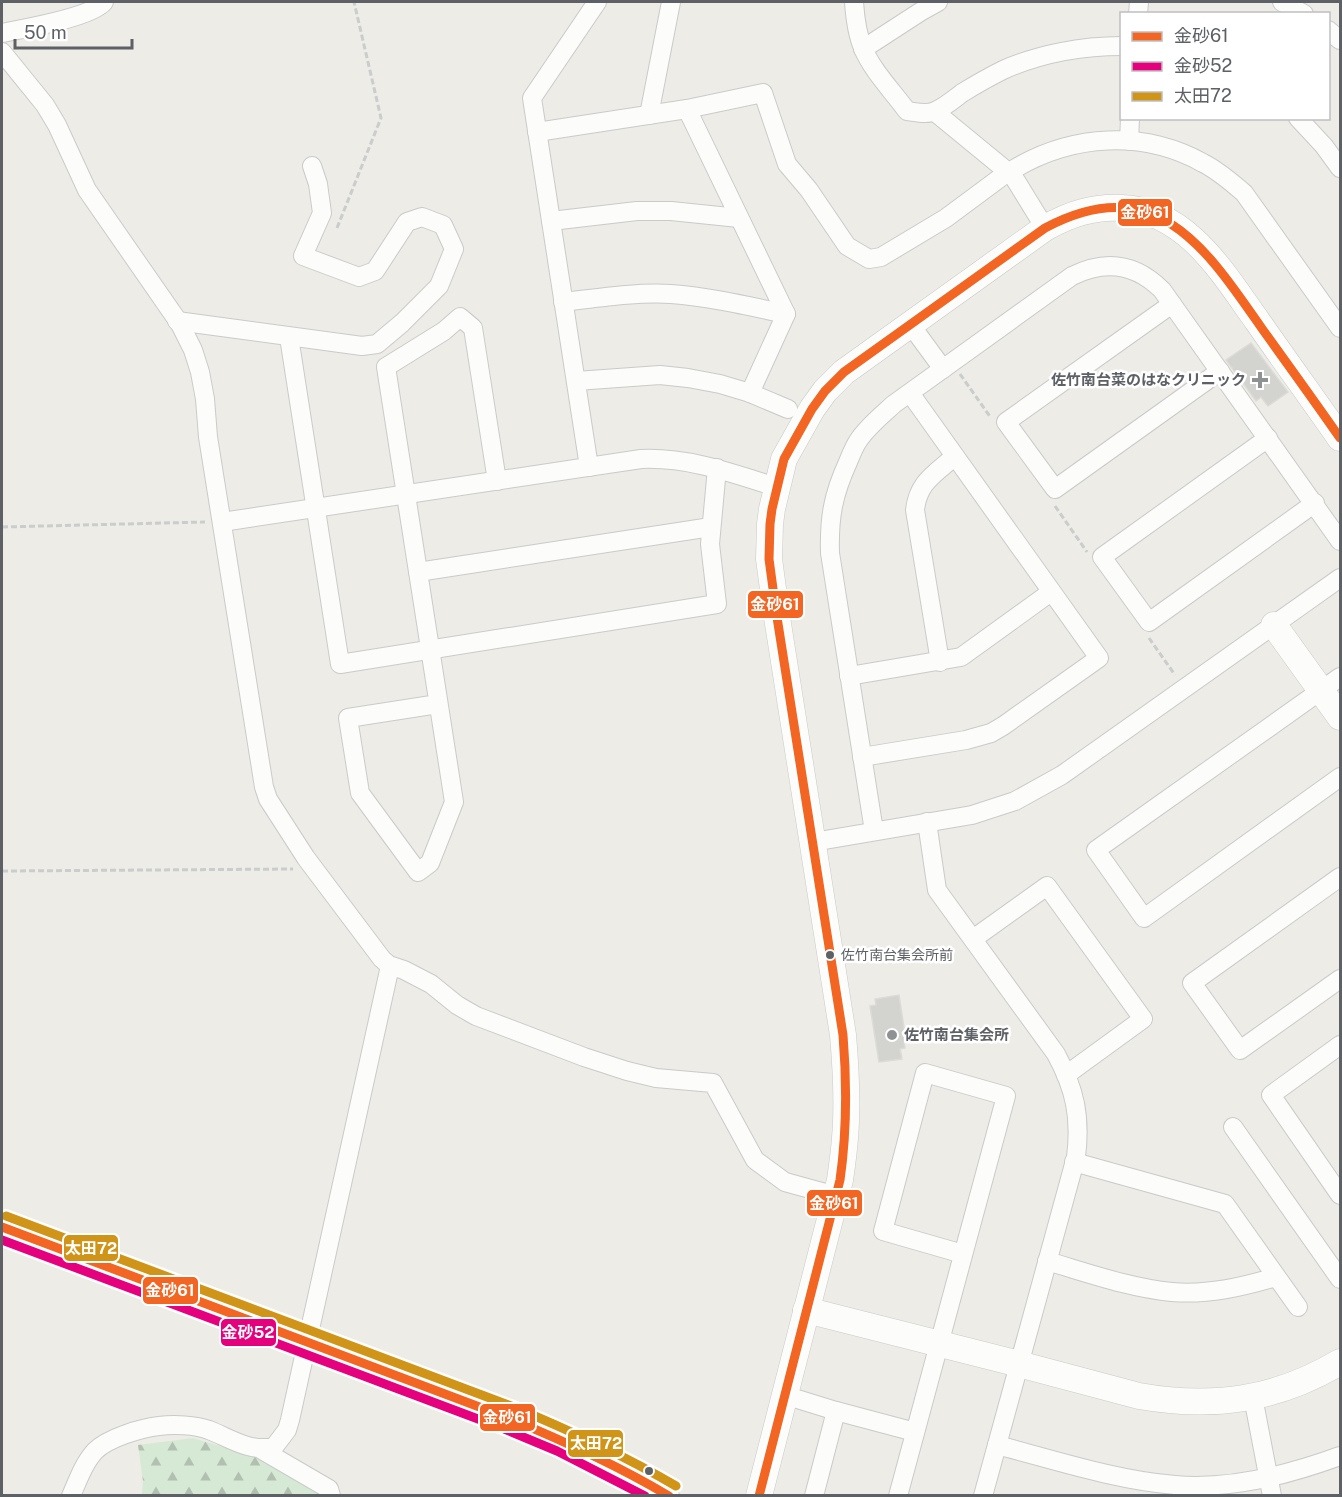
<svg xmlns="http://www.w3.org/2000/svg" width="1342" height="1497" font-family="'Public Sans','Noto Sans JP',sans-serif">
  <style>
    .forest { fill: url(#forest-firs) }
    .building { fill: #d3d3d0; stroke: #dcdbd6; stroke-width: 1.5 }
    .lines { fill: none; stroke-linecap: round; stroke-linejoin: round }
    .street-casing { stroke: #cacaca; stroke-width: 20 }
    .secondary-casing { stroke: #c9c9c7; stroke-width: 27 }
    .path { stroke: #c9cdcb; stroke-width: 3; stroke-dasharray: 6 3; stroke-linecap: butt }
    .street { stroke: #fcfcfb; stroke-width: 18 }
    .secondary { stroke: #fcfcfb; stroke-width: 26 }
    .bus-1-casing { stroke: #fff; stroke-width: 14 }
    .bus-2-casing { stroke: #fff; stroke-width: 14 }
    .bus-3-casing { stroke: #fff; stroke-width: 14 }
    .bus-1 { stroke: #f26522; stroke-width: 9 }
    .bus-2 { stroke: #e5007d; stroke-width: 9 }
    .bus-3 { stroke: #d09419; stroke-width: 9 }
    .poi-dot { fill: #8f9192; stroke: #fff; stroke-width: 2 }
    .bus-dot { fill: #5d6065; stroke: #fff; stroke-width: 2 }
    .labels { text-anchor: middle; stroke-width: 5; stroke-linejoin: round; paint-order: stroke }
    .bus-label { font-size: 14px; fill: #5d6065; stroke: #fff; text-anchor: start }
    .poi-label { font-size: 15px; font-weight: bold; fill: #5d6065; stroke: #fff; text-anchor: end }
    .line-badge { stroke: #fff; stroke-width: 2 }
    .badge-label { font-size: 16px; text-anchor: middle; font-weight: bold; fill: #fff }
  </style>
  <defs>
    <pattern id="forest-firs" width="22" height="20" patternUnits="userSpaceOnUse" patternTransform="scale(1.5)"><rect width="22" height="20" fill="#d6e9d5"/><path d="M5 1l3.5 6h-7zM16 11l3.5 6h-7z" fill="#b1c0b0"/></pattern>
  </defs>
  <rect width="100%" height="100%" fill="#edece7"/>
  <polygon class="forest" points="193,1438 269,1461 323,1495 142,1495 143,1481 138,1445"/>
  <g class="building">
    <polygon points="1251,343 1288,392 1268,406 1261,397 1256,401 1226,360"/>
    <polygon points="899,995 904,1028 908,1028 910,1041 904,1042 905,1048 900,1049 902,1059 879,1062 870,1006 876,1005 875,999"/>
  </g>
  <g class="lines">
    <g class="street-casing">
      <g id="street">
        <path d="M854 2C855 17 857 34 863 48 871 69 894 93 907 111 916 112 927 115 935 111 945 107 954 99 962 93 975 85 989 77 1003 70 1039 54 1082 46 1122 46"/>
        <polyline points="1282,2 1304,14"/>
        <polyline points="1138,14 1139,2"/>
        <polyline points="1328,30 1340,40"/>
        <path d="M2 33C25 28 90 18 104 2"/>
        <polyline points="863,49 920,12 938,2"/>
        <polyline points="2,52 45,105 57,125 87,190 180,324 193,350 200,372 205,399 208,437 264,787 268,799 306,858 382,959 389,965 404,970 431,984 457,1005 476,1016 584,1057 627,1071 656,1078 713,1083 755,1160 785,1182 836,1196"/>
        <polyline points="687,109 786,314 750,393"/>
        <polyline points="935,112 1013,176"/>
        <polyline points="649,115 671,2"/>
        <polyline points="1298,118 1324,146 1340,168"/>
        <polyline points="537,132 687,109 763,93 787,164 809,190 847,246 869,259 881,257 946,218 1008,172"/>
        <polyline points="1129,141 1130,118"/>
        <polyline points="551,221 637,211 671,211 739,218"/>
        <path d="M1045 228 1013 176 1014 169C1073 134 1143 130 1203 163 1219 171 1231 182 1244 193L1340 328"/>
        <path d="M563 302C598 298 635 292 671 294 710 297 748 306 786 314"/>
        <polyline points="1172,304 1006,422 1055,489 1220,371"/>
        <polyline points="177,321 362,346 377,344 402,323 439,286 454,249 443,225 422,217 407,222 375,271 359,277 303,256 322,213 318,184 312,166"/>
        <polyline points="910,324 943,369"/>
        <polyline points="289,337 340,664 717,604 710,544 717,468"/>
        <polyline points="576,381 660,375 688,378 720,384 750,393 788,409"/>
        <polyline points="1268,438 1102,557 1149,622 1315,503"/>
        <polyline points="589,467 532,98 597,2"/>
        <path d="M222 522 641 459C688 457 732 473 776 487"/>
        <polyline points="418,572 711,527"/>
        <path d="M940 662 915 510C918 482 935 474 955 456"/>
        <polyline points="849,676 961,657 1051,592"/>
        <polyline points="1340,677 1096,850 1144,918 1340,777"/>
        <polyline points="438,704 348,718 360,793 418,872 430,863 454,802 386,367 444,331 460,317 473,328 497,481"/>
        <polyline points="862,757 966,740 991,733 1003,726 1099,658 910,393"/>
        <path d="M927 822 937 890 1056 1054C1075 1089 1081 1117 1076 1157L983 1496"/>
        <path d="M874 831 830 553C829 517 833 495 848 462 851 455 854 447 858 441 867 427 882 415 894 404L1072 276C1106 259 1136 264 1162 290L1340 541"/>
        <polyline points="813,842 972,815 1015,801 1062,775 1340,578"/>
        <polyline points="1340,877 1192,983 1240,1050 1340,979"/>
        <polyline points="973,939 1047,886 1143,1019 1066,1075"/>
        <polyline points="1340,1045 1271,1095 1340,1195"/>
        <polyline points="1233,1127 1340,1279"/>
        <polyline points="1074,1162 1225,1204 1298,1307"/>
        <polyline points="2,1227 506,1417 562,1440 639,1478 670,1496"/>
        <path d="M1047 1261C1088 1273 1130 1288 1172 1292 1208 1295 1242 1287 1276 1277"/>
        <polyline points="1253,1397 1272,1496"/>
        <polyline points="794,1398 836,1411"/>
        <path d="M997 1445C1055 1460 1115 1480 1175 1485 1231 1490 1288 1475 1340 1456"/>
        <polyline points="262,1450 329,1489 331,1496"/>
        <path d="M71 1496C78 1480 84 1463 95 1451 108 1438 141 1428 159 1426 174 1424 195 1425 209 1430 232 1439 249 1452 274 1447L287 1430 290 1420 390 966"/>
        <polyline points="814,1496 836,1411 915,1432"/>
        <polyline points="898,1496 1006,1096 925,1073 883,1231 963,1254"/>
      </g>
    </g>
    <g class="secondary-casing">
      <g id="secondary">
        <polyline points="1274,625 1340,717"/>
        <path d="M806 1310 1019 1364 1139 1396C1213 1409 1276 1400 1340 1362"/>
        <path d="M759 1496 840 1180C842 1166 844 1152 845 1138 848 1103 846 1069 843 1035L776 611 769 559 770 524 772 509 784 459 812 409 825 391 844 372 1045 228C1070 214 1094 206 1123 208 1188 211 1224 275 1258 322 1285 361 1313 399 1340 438"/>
      </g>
    </g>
    <g class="path">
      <polyline points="337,228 381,118 354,2"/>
      <polyline points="960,374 991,418"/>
      <polyline points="1055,506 1087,552"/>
      <polyline points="2,527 205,522"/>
      <polyline points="1149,638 1175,675"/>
      <polyline points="2,871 293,869"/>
    </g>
    <use href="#street" class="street"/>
    <use href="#secondary" class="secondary"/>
    <g class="bus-1-casing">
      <g id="bus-1">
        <path d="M2 1227 506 1417C562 1440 617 1465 669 1496"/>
        <path d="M759 1496 840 1180C847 1131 847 1084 843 1035L776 611 769 559 770 524 772 509 784 459 812 409 825 391 844 372 1045 228C1156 169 1206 248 1263 330 1289 366 1315 402 1340 438"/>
      </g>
    </g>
    <g class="bus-2-casing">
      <polyline id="bus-2" points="2,1240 502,1428 557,1451 645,1496"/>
    </g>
    <g class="bus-3-casing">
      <path id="bus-3" d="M6 1216 511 1406C567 1429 623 1455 676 1486"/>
    </g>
    <use href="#bus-1" class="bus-1"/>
    <use href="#bus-2" class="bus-2"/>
    <use href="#bus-3" class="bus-3"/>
  </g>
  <g class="poi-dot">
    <path d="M1257 371h6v6h6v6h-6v6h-6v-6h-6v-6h6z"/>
    <circle cx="892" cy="1035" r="6"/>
  </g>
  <g class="bus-dot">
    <circle cx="830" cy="955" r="5"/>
    <circle cx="649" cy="1471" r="5"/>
  </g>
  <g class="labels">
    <g class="bus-label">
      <text x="841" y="960">佐竹南台集会所前</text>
    </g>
    <g class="poi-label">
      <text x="1246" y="385">佐竹南台菜のはなクリニック</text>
      <text x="904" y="1040" text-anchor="start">佐竹南台集会所</text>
    </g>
  </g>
  <g class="line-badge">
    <rect x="1117" y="198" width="56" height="29" rx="6" fill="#f26522"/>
    <rect x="747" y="590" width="57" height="29" rx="6" fill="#f26522"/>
    <rect x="806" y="1189" width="57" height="28" rx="6" fill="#f26522"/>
    <rect x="63" y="1234" width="56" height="28" rx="6" fill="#d09419"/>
    <rect x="142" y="1276" width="57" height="29" rx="6" fill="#f26522"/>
    <rect x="220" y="1318" width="57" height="29" rx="6" fill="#e5007d"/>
    <rect x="479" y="1403" width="57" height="29" rx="6" fill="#f26522"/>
    <rect x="567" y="1429" width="57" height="29" rx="6" fill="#d09419"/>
  </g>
  <g class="badge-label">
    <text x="1145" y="218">金砂61</text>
    <text x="775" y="610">金砂61</text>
    <text x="834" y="1209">金砂61</text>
    <text x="91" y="1254">太田72</text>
    <text x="170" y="1296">金砂61</text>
    <text x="248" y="1338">金砂52</text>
    <text x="507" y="1423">金砂61</text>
    <text x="596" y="1449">太田72</text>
  </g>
  <rect width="1342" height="1497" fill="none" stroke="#5d6065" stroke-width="6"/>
  <rect x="1120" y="12" width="210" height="108" fill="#ffffff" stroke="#bebfc1" stroke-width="1.5"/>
  <rect x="1132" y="32" width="30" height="9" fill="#f26522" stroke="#bebfc1" stroke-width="1.5"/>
  <text x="1174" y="42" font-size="18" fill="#5d6065">金砂61</text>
  <rect x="1132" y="62" width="30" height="9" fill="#e5007d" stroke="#bebfc1" stroke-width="1.5"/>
  <text x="1174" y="72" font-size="18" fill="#5d6065">金砂52</text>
  <rect x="1132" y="92" width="30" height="9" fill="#d09419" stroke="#bebfc1" stroke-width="1.5"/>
  <text x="1174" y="102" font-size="18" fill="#5d6065">太田72</text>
  <path d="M15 39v9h117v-9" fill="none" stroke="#5d6065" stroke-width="3"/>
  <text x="24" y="39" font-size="18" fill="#5d6065" stroke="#ffffff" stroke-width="4.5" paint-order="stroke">50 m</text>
</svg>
